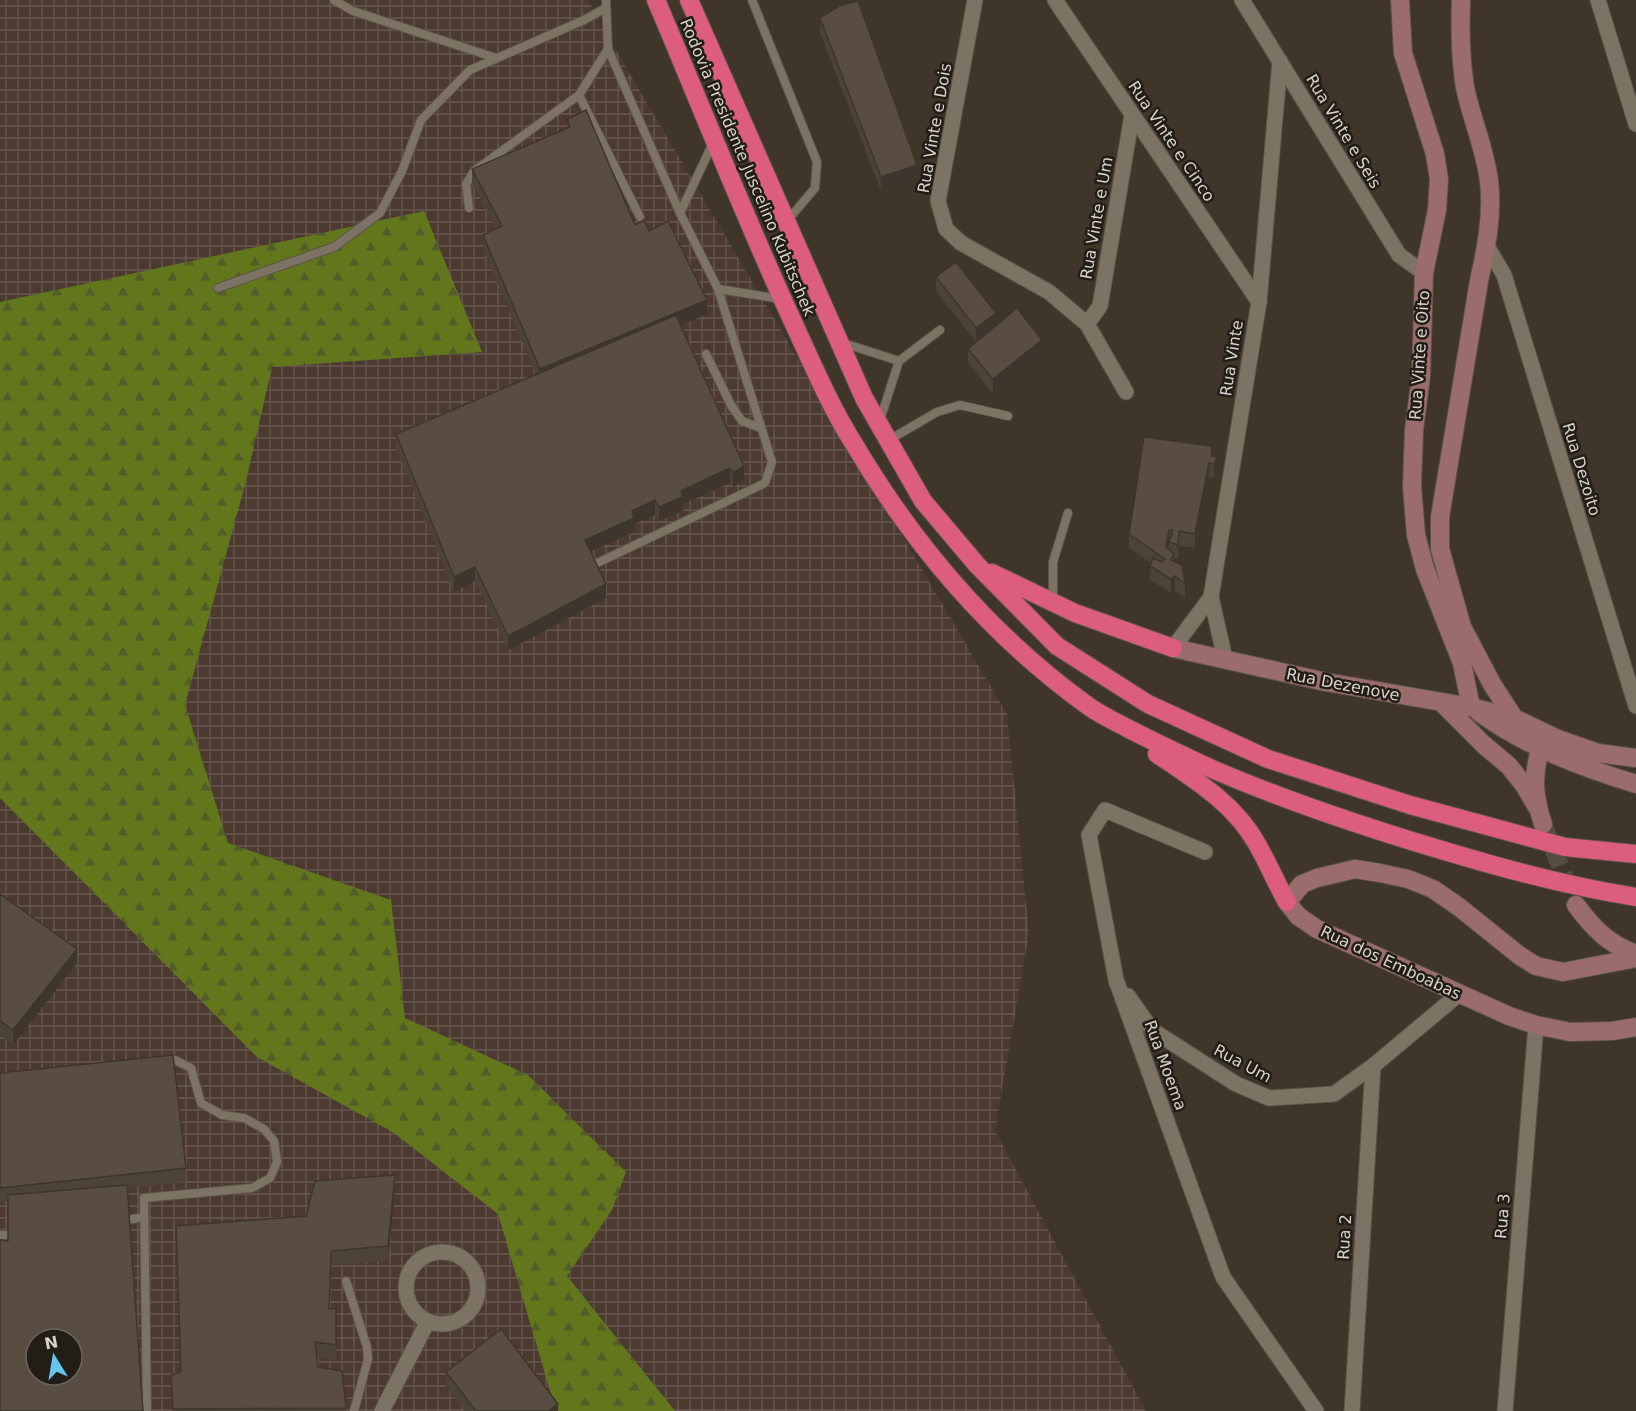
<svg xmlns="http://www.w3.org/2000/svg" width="1636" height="1411" font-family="'DejaVu Sans',sans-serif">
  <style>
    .industrial { fill: url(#industrial-grid); fill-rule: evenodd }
    .forest { fill: url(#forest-firs) }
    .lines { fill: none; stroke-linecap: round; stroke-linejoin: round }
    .secondary-tunnel { stroke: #564d40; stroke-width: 18; stroke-dasharray: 18 9; stroke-linecap: butt }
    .lane-casing { stroke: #5b5348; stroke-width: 10 }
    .street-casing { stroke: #5b5348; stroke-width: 17 }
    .secondary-casing { stroke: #5b5348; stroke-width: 20 }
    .highway-casing { stroke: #5b5348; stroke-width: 20 }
    .lane { stroke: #7d7364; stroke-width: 8 }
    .street { stroke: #7d7364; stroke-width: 15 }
    .secondary { stroke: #9a6c6c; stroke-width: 18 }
    .highway { stroke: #dd5d7e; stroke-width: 18 }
    .wall { fill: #4c4237 }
    .shaded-wall { fill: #3e362d }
    .building { fill: #584d40; stroke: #3e362d; stroke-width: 1.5; fill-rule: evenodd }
    .labels { text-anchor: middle; stroke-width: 5; stroke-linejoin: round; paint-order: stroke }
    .street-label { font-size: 16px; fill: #d8d2ca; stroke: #221d17 }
  </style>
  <defs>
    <pattern id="industrial-grid" width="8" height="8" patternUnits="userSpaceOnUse" patternTransform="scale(1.5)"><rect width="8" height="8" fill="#4c3a31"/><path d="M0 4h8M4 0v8" fill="none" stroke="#65564e"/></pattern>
    <pattern id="forest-firs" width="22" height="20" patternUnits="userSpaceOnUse" patternTransform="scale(1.5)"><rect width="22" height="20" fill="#62761b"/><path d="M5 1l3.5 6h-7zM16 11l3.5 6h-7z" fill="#535d2a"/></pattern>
  </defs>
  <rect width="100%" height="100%" fill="#3f3528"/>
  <path class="industrial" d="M0 0H588L623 62 1007 714 1029 933 995 1131 1146 1411H0ZM36 1339H72V1375H36Z"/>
  <polygon class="forest" points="424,211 482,352 272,367 245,485 185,705 228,843 391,900 405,1018 528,1075 626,1172 612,1210 567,1276 675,1411 559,1411 551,1394 498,1214 394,1133 257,1057 0,798 0,302"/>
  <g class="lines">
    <polyline class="secondary-tunnel" points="1543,824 1576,905"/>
    <g class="lane-casing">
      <g id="lane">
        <polyline points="334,0 353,11 496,58"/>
        <polyline points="752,0 817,162 815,188 787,221"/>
        <polyline points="608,49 579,95 640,217"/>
        <polyline points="469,208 466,184 474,171 579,95"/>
        <polyline points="680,213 713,143"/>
        <polyline points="218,288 334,247 380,213 402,171 421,120 470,70 584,20 606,8"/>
        <polyline points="718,289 781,299"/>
        <polyline points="843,343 899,361 940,330"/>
        <polyline points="706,354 731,405 742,421 761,428"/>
        <polyline points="880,420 899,361"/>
        <polyline points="889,440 937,412 960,405 1008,416"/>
        <polyline points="591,566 765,483 772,462 718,289 680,213 608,49 606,0"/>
        <polyline points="1053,601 1053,562 1068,513"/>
        <polyline points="128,1220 143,1217"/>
        <polyline points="0,1235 8,1235"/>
        <polyline points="346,1281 367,1347 368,1359 354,1411"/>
        <polyline points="147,1411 144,1198 252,1188 270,1178 277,1162 274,1141 264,1129 244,1118 222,1115 201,1103 191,1068 175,1060 164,1061"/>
      </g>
    </g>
    <g class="street-casing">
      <g id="street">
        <polyline points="975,0 938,201 946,229 961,243 1049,292 1087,324 1126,392"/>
        <polyline points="1055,0 1259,302"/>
        <polyline points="1242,0 1399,255 1424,273"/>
        <polyline points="1598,0 1636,124"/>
        <polyline points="1487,246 1504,275 1636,706"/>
        <polyline points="1087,324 1100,306 1132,115"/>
        <polyline points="1211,597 1225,659"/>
        <polyline points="1173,648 1211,597 1259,302 1280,61"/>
        <polyline points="1205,852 1105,810 1089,835 1116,980 1223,1277 1316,1411"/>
        <polyline points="1128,996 1152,1030 1236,1084 1269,1098 1334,1094 1373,1066 1459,994"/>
        <circle cx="442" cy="1288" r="36"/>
        <polyline points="382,1411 428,1321"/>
        <polyline points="1352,1411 1373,1066"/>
        <polyline points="1505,1411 1536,1025"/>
      </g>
    </g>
    <g class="secondary-casing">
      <g id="secondary">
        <polyline points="1400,0 1403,53 1435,154 1439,179 1437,210 1424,273 1421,376 1414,430 1412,486 1416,535 1425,569 1462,663 1471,707"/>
        <path d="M1461 0C1460 30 1460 62 1466 92 1473 122 1485 150 1489 181 1493 215 1486 249 1479 281L1440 517V549L1462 627 1492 684 1514 718 1558 739 1598 753 1636 758"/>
        <polyline points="1173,648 1326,682 1471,707 1514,718"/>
        <polyline points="1441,702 1484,745 1509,766 1524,785 1537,807"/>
        <path d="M1480 713C1528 747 1580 767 1636 784"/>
        <path d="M1540 750C1532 777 1534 797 1543 824"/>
        <path d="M1576 905C1593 928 1608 944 1636 954"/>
        <polyline points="1636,958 1563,972 1536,966 1520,956 1459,907 1433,889 1408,879 1380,873 1355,869 1317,878 1302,884 1287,902 1298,916 1317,929 1509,1016 1536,1025 1570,1032 1612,1031 1636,1027"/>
      </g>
    </g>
    <g class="highway-casing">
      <g id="highway">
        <path d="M656 0C702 108 744 216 793 322 812 363 830 406 854 444 915 547 993 638 1091 708 1103 716 1116 722 1129 729 1156 743 1184 756 1212 769 1291 803 1373 830 1455 854 1515 872 1574 887 1636 897"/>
        <polyline points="689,0 864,398 923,501 977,565 1057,646 1148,704 1268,759 1410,805 1565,847 1636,854"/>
        <polyline points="992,573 1075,613 1173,648"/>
        <path d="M1157 754C1194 779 1235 804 1257 844 1268 863 1276 883 1287 902"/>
      </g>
    </g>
    <use href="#lane" class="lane"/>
    <use href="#street" class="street"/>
    <use href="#secondary" class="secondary"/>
    <use href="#highway" class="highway"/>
  </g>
  <g class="wall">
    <polygon points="820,18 917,179 881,191 820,32"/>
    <polygon points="567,119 635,225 649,231 707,314 681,325 744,480 733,487 730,483 683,504 683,511 659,521 655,515 634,524 634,532 590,551 606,598 508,650 475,581 454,592 396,448 396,434 536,375 483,249 483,235 496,229 472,183 472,169 567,128"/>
    <polygon points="936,277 996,326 1042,354 993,394 968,363 968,349 976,342 936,291"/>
    <polygon points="1212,456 1217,471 1214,478 1209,477 1195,548 1179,546 1178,559 1174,558 1174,561 1185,584 1185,598 1175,590 1171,593 1150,580 1150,566 1151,563 1129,548 1129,534"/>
    <polygon points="0,894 77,963 13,1045 0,1035"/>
    <polygon points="0,1073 186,1168 186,1182 127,1188 8,1241 8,1201 0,1202"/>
    <polygon points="395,1189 388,1261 331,1265 330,1309 336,1308 336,1360 317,1357 318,1367 346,1408 346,1411 172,1411 171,1375 181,1372 176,1226 306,1216"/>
    <polygon points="446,1372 558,1411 465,1411 446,1386"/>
  </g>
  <g class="shaded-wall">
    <polygon points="806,0 815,0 806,4"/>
    <polygon points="917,165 917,179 881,191 881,177"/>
    <polygon points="707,300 707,314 540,383 540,369"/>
    <polygon points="996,313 996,327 976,342 976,328"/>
    <polygon points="1042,340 1042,354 993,394 993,379"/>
    <polygon points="1217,457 1217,471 1214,478 1214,464"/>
    <polygon points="1209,463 1209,477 1195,548 1195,534"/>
    <polygon points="744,466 744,480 733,487 733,473"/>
    <polygon points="730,468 730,483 683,504 683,511 659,521 659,507 681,491"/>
    <polygon points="655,500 655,515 634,524 634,532 585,554 585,540 632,511"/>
    <polygon points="1169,530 1169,544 1166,561 1166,547"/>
    <polygon points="1179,531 1179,546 1178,559 1178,545"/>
    <polygon points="475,567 475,581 454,592 454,577"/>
    <polygon points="1175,576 1175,590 1171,593 1171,579"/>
    <polygon points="606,584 606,598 508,650 508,636"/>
    <polygon points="77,949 77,963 13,1045 13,1030"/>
    <polygon points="395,1175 395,1189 388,1261 388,1246"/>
    <polygon points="558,1404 558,1411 548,1411"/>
  </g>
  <g class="building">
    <polygon points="858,1 917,165 881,177 820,18 839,6"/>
    <polygon points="586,110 635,225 644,220 649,231 668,221 707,300 540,369 483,235 502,226 472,169 570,127 567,119"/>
    <polygon points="956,262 996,313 976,328 936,277"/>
    <polygon points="1017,308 1042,340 993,379 968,349"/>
    <polygon points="676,315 744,466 733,473 730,468 681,491 683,497 659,507 655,500 632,511 634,518 585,540 606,584 508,636 475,567 454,577 396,434"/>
    <polygon points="1144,437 1211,446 1212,456 1217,457 1214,464 1209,463 1195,534 1179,531 1178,545 1169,542 1173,530 1169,530 1166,547 1174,554 1171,560 1182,565 1185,584 1175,576 1171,579 1150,566 1153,558 1161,562 1165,559 1129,534"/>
    <polygon points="0,894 77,949 13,1030 0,1021"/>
    <polygon points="173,1055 186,1168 0,1188 0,1073"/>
    <polygon points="395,1175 388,1246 331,1251 329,1309 336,1308 336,1345 315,1342 318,1367 342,1371 346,1408 173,1409 171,1375 181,1372 176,1226 306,1216 315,1181"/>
    <path d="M127 1185 143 1411H0V1240L8 1241V1195ZM36 1339H72V1375H36Z"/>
    <polygon points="501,1329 558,1404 548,1411 476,1411 446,1372"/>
  </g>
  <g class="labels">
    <g class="street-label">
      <text transform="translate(934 128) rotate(-80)" y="6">Rua Vinte e Dois</text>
      <text transform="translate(1344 131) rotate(59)" y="6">Rua Vinte e Seis</text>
      <text transform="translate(1172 141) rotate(56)" y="6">Rua Vinte e Cinco</text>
      <text transform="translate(748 167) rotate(67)" y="6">Rodovia Presidente Juscelino Kubitschek</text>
      <text transform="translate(1096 218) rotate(-80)" y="6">Rua Vinte e Um</text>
      <text transform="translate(1419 355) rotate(-86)" y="6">Rua Vinte e Oito</text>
      <text transform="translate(1231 358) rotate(-81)" y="6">Rua Vinte</text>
      <text transform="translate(1582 469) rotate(73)" y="6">Rua Dezoito</text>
      <text transform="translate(1343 684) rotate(11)" y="6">Rua Dezenove</text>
      <text transform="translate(1391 962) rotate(25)" y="6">Rua dos Emboabas</text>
      <text transform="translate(1243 1063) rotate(28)" y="6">Rua Um</text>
      <text transform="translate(1166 1065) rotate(70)" y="6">Rua Moema</text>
      <text transform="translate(1502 1216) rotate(-85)" y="6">Rua 3</text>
      <text transform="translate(1344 1237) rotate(-87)" y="6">Rua 2</text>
    </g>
  </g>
  <g transform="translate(54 1357) rotate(349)"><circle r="28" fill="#221d17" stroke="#6b655f" stroke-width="1.5"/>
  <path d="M0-4.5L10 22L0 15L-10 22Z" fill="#64c5ee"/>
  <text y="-9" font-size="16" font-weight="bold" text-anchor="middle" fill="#d8d2ca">N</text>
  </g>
</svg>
